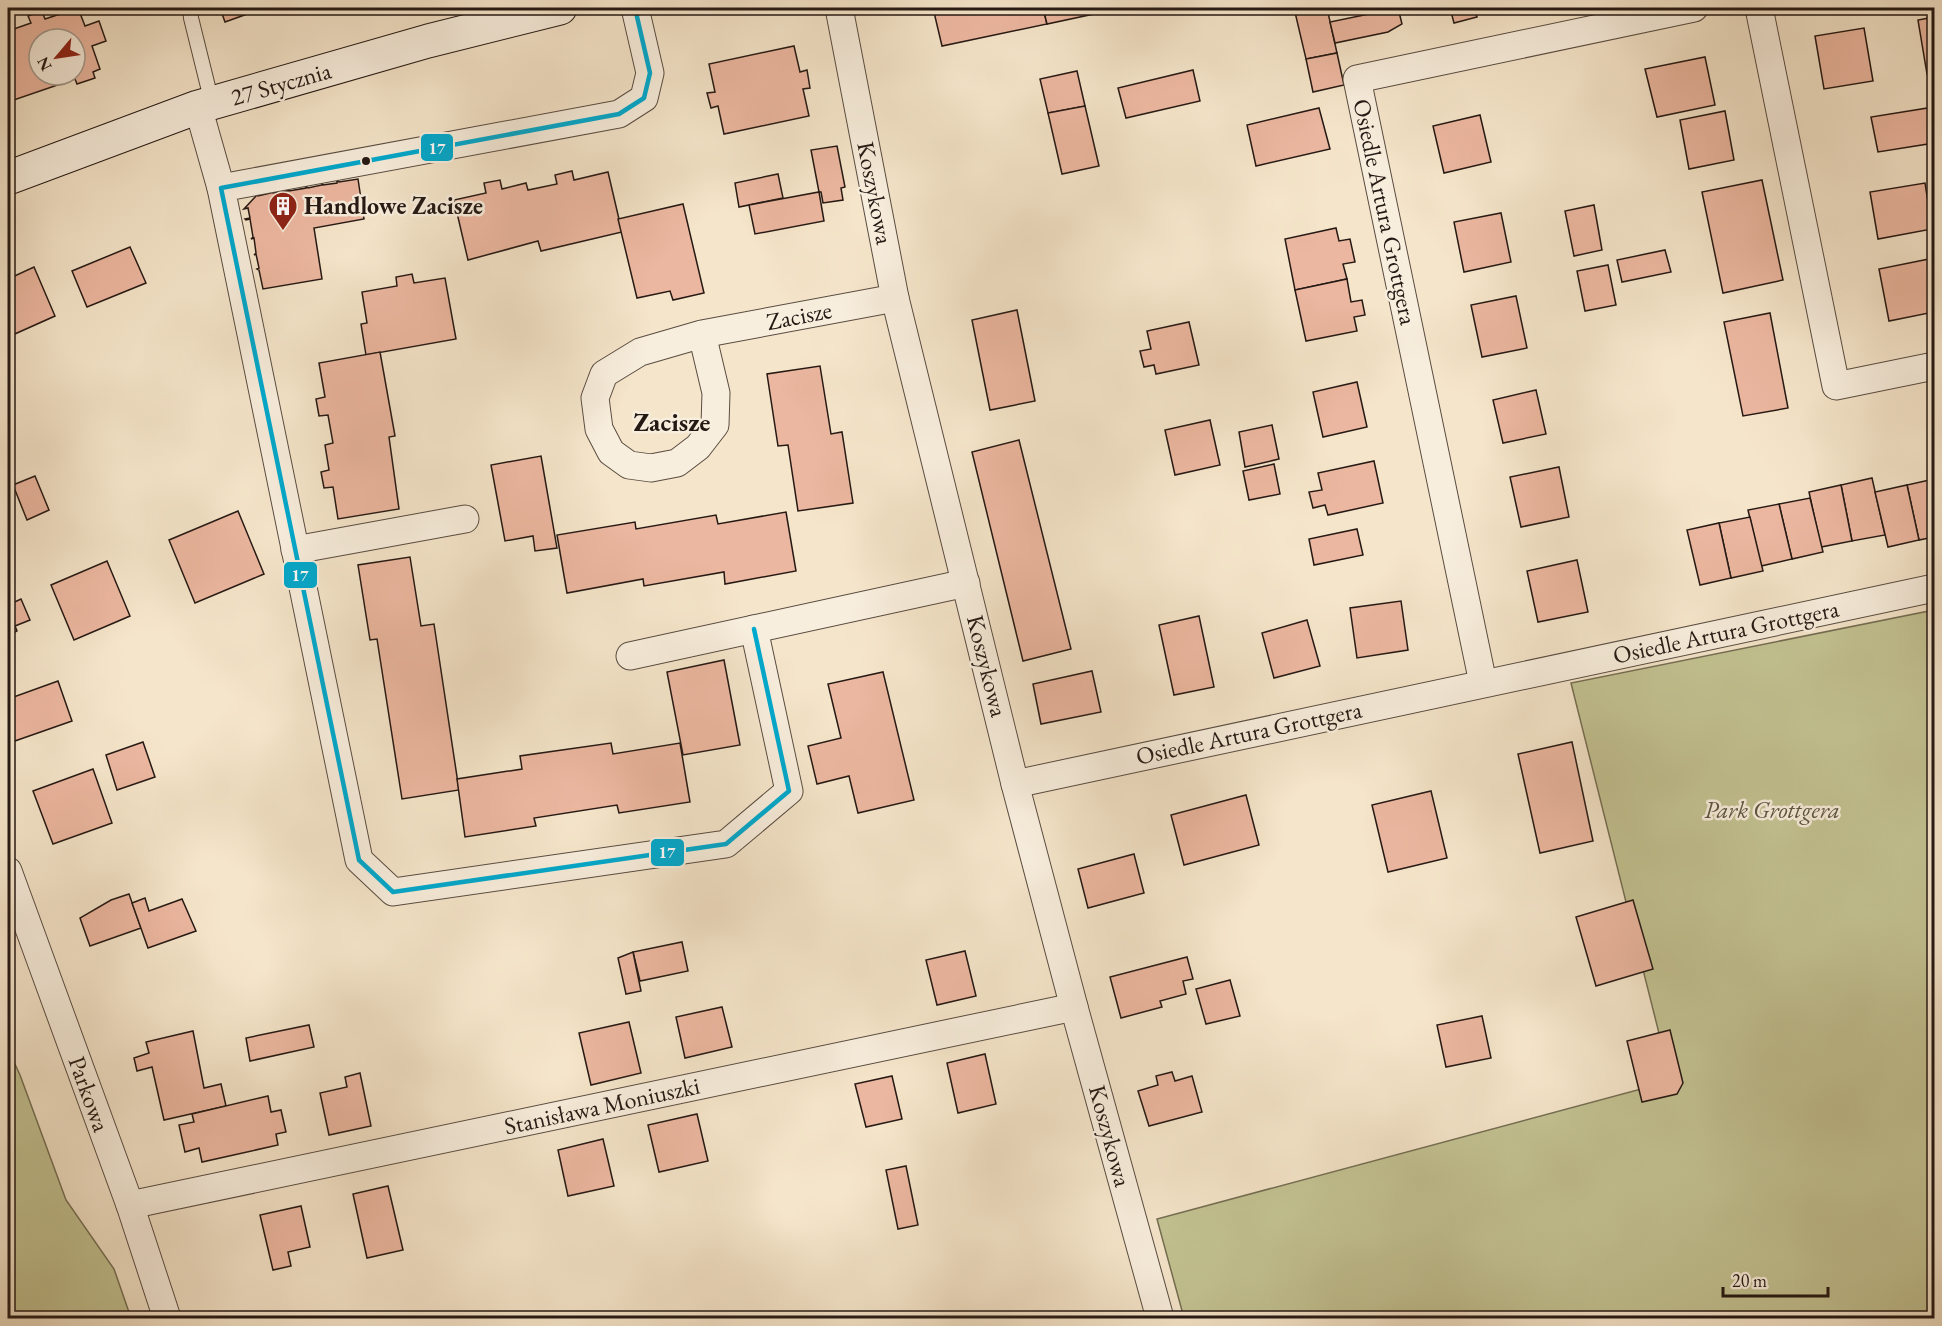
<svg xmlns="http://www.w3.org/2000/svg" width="1942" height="1326" font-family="'EB Garamond',serif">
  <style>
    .green { fill: #c3c292; stroke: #746e53; stroke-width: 1.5 }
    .building { fill: #ecb7a0; stroke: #251914; stroke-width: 1.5; fill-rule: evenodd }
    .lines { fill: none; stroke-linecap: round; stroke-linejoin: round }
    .service-casing { stroke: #594c42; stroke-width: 16 }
    .minor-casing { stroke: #594c42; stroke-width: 29 }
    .secondary-casing { stroke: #251914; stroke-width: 35 }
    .service { stroke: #f8eedd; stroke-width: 14 }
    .minor { stroke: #f8eedd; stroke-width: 27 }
    .secondary { stroke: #f8eedd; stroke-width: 33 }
    .bus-1-casing { stroke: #f8eedd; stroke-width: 9 }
    .bus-1 { stroke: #00a9ce; stroke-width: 4.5 }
    .bus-dot { fill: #251914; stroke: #f8eedd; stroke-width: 2 }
    .labels { text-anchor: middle; stroke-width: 5; stroke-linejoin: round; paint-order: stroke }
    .street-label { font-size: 24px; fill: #251914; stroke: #f8eedd }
    .poi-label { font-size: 24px; font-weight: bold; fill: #251914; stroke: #f8eedd; text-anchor: start }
    .park-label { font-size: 24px; font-style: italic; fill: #5c5440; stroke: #f8eedd }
    .neighbourhood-label { font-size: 26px; font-weight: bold; fill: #251914; stroke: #f8eedd }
    .line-badge { stroke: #f8eedd; stroke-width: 2 }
    .badge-label { font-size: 16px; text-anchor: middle; font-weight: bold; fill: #fff }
  </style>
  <rect width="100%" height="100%" fill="#f5e5ca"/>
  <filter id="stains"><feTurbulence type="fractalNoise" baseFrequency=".00333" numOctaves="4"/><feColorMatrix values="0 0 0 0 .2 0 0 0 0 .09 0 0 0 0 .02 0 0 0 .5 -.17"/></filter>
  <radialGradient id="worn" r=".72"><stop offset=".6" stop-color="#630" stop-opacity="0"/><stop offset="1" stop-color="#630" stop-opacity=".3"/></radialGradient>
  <g class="green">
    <polygon points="1934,610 1934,1318 1184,1318 1157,1219 1671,1081 1571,683"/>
    <polygon points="8,1049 20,1075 66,1200 114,1269 131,1318 8,1318"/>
  </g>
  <g class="building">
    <path d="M78 8 85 26 99 21 106 41 92 46 100 69 93 72 95 78 77 84 75 79 8 102V31L31 23 28 16 42 11 45 19ZM39 39H75V75H39Z"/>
    <polygon points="220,8 264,8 225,22"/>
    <polygon points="933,8 1043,8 1047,24 942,46"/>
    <polygon points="1043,8 1122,8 1047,24"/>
    <polygon points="1294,8 1327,8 1337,53 1306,59"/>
    <polygon points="1398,8 1402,24 1388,32 1335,43 1330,22"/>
    <polygon points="1450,8 1474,8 1477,17 1454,23"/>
    <polygon points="1934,17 1934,73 1927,74 1918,20"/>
    <polygon points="1864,28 1873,81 1824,89 1815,36"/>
    <polygon points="794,46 800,72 807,70 810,88 803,89 809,116 724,134 718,106 711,108 707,93 715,92 709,64"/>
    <polygon points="1337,53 1344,85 1313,92 1306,59"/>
    <polygon points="1705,57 1715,105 1657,117 1645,69"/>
    <polygon points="1193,70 1200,101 1126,118 1118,88"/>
    <polygon points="1077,71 1085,106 1048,113 1040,79"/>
    <polygon points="1085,106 1099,166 1062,174 1048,113"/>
    <polygon points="1934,107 1934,143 1878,152 1871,117"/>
    <polygon points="1319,108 1330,149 1256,166 1247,125"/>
    <polygon points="1725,111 1734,160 1689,169 1680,120"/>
    <polygon points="1480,115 1491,162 1444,173 1433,126"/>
    <polygon points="837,146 845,187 841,188 843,200 823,203 821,192 819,192 811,150"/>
    <polygon points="572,171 574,180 608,172 622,232 541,251 538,241 468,260 454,200 486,193 484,183 500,180 502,189 526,183 528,190 557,184 555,175"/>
    <polygon points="778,174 783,198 739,207 735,183"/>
    <polygon points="358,179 364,219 314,228 322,279 263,289 259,270 257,269 259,268 256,254 254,255 256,253 254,238 251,239 253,237 250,219 246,220 245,219 250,218 248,208 244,209 256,196 255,192 258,196 271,193 271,189 273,189 273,193 287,191 286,187 289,191 306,188 306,186 308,188 322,185 322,183 323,185 337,183 337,180 339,182"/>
    <polygon points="1762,180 1783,280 1723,293 1702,192"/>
    <polygon points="1925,183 1932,229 1878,239 1870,192"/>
    <polygon points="819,192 824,221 755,234 749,205"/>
    <polygon points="683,204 704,293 673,300 670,291 637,298 618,219"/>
    <polygon points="1594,205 1602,250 1574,256 1565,211"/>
    <polygon points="1501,213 1511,262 1464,272 1454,222"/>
    <polygon points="1336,228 1339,241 1350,239 1355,262 1343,264 1347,279 1295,290 1285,239"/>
    <polygon points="130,247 146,283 87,307 72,271"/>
    <polygon points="1665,250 1671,272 1622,282 1617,260"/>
    <polygon points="1934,258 1934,312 1889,321 1879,269"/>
    <polygon points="1608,265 1616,305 1585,311 1577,271"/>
    <polygon points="34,267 55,316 8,337 8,279"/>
    <polygon points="412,274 414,283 445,278 456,339 366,355 361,324 367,323 362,292 397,286 396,277"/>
    <polygon points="1347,279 1351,302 1362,300 1365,315 1354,317 1357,331 1306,341 1295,290"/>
    <polygon points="1516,296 1527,348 1482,357 1471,305"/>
    <polygon points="1017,310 1035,401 990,410 972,320"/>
    <polygon points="1770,313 1788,408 1743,416 1724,322"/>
    <polygon points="1189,322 1199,365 1156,374 1154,365 1144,367 1140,351 1151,349 1147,331"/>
    <polygon points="380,352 395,436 389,437 399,509 338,519 333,487 324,488 321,472 329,470 325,445 333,443 328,415 319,416 316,399 325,397 319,363"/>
    <polygon points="820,366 831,434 842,432 853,503 798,511 788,445 778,446 767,374"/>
    <polygon points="1357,382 1367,427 1323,437 1313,392"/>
    <polygon points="1536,390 1546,434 1503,443 1493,400"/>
    <polygon points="1210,420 1220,465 1175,475 1165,430"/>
    <polygon points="1272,425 1279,459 1245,467 1239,432"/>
    <polygon points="1019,440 1071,649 1023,661 972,452"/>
    <polygon points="541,456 557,548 535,551 533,536 505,541 491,465"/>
    <polygon points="1374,461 1383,503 1328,515 1325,505 1313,508 1309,492 1322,490 1318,473"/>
    <polygon points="1274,464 1280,494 1249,500 1243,471"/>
    <polygon points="1559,467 1569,517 1521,527 1510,477"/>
    <polygon points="35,476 49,510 27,520 13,485"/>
    <polygon points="1872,478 1885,535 1852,541 1841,485"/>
    <polygon points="1934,479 1934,537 1919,540 1907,485"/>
    <polygon points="1841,485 1852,541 1821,547 1809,492"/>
    <polygon points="1907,485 1919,540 1888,547 1875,492"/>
    <polygon points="1810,498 1823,552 1792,559 1779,504"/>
    <polygon points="1779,504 1792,559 1761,566 1748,510"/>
    <polygon points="238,511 264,574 195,603 169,540"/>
    <polygon points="786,512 796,571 725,584 724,572 644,586 643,579 567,593 557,535 635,522 636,529 716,515 718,524"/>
    <polygon points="1750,517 1763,571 1731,578 1719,523"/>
    <polygon points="1719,523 1731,578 1700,585 1687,530"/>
    <polygon points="1357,529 1363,555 1314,565 1309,539"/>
    <polygon points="410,557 421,626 434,624 459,790 402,799 377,639 370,640 358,565"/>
    <polygon points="1577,560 1588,612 1538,622 1527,571"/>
    <polygon points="107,561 130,616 74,640 51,585"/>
    <polygon points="21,599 30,620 15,626 17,631 8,636 8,605"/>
    <polygon points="1401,601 1408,650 1357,658 1350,608"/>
    <polygon points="1199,616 1214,687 1174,695 1159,625"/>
    <polygon points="1307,620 1320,666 1274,678 1262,633"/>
    <polygon points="724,660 740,745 683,755 667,672"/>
    <polygon points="1092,671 1101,712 1041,724 1033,684"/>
    <polygon points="883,672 914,800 858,813 849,776 817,784 808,746 841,738 828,684"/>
    <polygon points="58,681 72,721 12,742 8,731 8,699"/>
    <polygon points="143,742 155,777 117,790 106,755"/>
    <polygon points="1572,742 1593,841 1540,853 1518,754"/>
    <polygon points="611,743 613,754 680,743 690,802 619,813 617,805 534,818 536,826 465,837 457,779 522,769 520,756"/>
    <polygon points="93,769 112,823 53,844 33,791"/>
    <polygon points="1431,791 1447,858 1388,872 1372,805"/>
    <polygon points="1246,795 1259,845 1184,865 1171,815"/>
    <polygon points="1134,854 1144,893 1088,908 1078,869"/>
    <polygon points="129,894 141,928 90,946 80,918 111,900"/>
    <polygon points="145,898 149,911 182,899 196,931 148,948 132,903"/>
    <polygon points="1633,900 1653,969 1596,986 1576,917"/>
    <polygon points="682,942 688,971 640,981 633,952"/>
    <polygon points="965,951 976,996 937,1005 926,960"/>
    <polygon points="633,952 641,991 626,994 618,958"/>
    <polygon points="1187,957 1193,979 1183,981 1186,994 1160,1001 1162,1007 1121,1018 1110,977"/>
    <polygon points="1230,980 1240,1016 1206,1024 1196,989"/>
    <polygon points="722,1007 732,1047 685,1058 676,1017"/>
    <polygon points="1482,1016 1491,1058 1446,1067 1437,1025"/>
    <polygon points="629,1022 641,1073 591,1085 579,1033"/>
    <polygon points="309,1025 314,1047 250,1061 246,1038"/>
    <polygon points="1670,1030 1683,1083 1677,1094 1642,1102 1627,1041"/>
    <polygon points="193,1031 204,1088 221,1084 226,1106 164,1120 152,1067 137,1071 134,1058 149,1053 146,1042"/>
    <polygon points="985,1054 996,1104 958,1113 947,1063"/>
    <polygon points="1172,1072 1175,1081 1192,1076 1202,1112 1149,1126 1138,1091 1158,1085 1156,1076"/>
    <polygon points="360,1073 371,1126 329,1135 320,1093 347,1087 345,1077"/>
    <polygon points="892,1076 902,1119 866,1127 855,1084"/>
    <polygon points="268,1096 271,1112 281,1110 286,1132 276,1134 278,1145 202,1162 199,1148 185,1152 179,1125 194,1122 192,1114"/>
    <polygon points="697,1114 708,1161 659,1172 648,1125"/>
    <polygon points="603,1139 614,1186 568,1196 558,1150"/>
    <polygon points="906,1166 918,1225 898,1229 886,1170"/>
    <polygon points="388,1186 403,1250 367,1258 353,1194"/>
    <polygon points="301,1206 310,1247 288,1252 291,1266 273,1270 260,1215"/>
  </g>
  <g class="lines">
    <g class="service-casing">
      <polyline id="service" points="190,8 191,18 212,103"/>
    </g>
    <g class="minor-casing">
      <g id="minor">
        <polyline points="635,8 650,73 644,98 619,114 221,188 359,860 393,892 726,844 789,791 754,629"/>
        <polyline points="839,8 895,298 1015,784 1074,1007 1160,1318"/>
        <polyline points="1759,8 1836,386 1934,366"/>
        <polyline points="198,107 221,188"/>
        <polyline points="702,334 716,393 715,425 698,447 677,463 651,468 629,465 611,452 599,429 595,398 604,374 640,352 702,334 895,298"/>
        <polyline points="295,550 465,519"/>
        <polyline points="630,656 966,583"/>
        <polyline points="1483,683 1357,79 1694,8"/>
        <polyline points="1015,784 1934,588"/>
        <polyline points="8,871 130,1205 167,1318"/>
        <polyline points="130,1205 1074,1007"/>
      </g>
    </g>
    <g class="secondary-casing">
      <polyline id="secondary" points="8,178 198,107 428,41 560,8"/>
    </g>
    <use href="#service" class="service"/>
    <use href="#minor" class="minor"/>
    <use href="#secondary" class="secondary"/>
    <g class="bus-1-casing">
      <polyline id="bus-1" points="635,8 650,73 644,98 619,114 221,188 359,860 393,892 726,844 789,791 754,629"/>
    </g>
    <use href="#bus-1" class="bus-1"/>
  </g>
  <defs>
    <g id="building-pin" transform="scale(1.5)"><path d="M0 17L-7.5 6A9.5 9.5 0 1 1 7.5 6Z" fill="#8f2418" stroke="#f8eedd"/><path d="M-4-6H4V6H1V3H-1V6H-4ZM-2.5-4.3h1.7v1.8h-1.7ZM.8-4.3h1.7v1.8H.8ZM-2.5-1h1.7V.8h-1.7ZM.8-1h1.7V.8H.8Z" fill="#fff"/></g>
  </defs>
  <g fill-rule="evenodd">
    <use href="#building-pin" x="283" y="206"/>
  </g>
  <circle class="bus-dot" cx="366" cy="161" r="5"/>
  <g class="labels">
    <g class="street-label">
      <text transform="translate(281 84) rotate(-16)" y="8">27 Stycznia</text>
      <text transform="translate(875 193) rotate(79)" y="8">Koszykowa</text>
      <text transform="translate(1385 212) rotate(78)" y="8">Osiedle Artura Grottgera</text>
      <text transform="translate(799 316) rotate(-11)" y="8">Zacisze</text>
      <text transform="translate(1726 632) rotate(-12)" y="8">Osiedle Artura Grottgera</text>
      <text transform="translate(987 666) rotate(76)" y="8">Koszykowa</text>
      <text transform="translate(1249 733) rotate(-12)" y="8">Osiedle Artura Grottgera</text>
      <text transform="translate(89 1094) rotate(70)" y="8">Parkowa</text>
      <text transform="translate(602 1106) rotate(-12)" y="8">Stanisława Moniuszki</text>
      <text transform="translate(1110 1136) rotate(75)" y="8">Koszykowa</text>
    </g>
    <g class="poi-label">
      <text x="304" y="214">Handlowe Zacisze</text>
    </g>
    <g class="park-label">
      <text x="1772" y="818">Park Grottgera</text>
    </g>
    <g class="neighbourhood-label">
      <text x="672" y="431">Zacisze</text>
    </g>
  </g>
  <g class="line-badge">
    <rect x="420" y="133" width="34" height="29" rx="6" fill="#00a9ce"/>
    <rect x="283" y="561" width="35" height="28" rx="6" fill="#00a9ce"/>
    <rect x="650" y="838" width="35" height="29" rx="6" fill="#00a9ce"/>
  </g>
  <g class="badge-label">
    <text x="437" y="154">17</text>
    <text x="300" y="581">17</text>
    <text x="667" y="858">17</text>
  </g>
  <rect width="1942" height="1326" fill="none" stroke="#f5e5ca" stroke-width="30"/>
  <rect x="9" y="9" width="1924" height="1308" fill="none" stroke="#251914" stroke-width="3"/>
  <rect x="15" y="15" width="1912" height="1296" fill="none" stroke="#251914" stroke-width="1.5"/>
  <g transform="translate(57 57) rotate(241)"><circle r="28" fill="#f8eedd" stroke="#a4998d" stroke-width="1.5"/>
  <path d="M0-4.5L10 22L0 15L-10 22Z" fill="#8f2418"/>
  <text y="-9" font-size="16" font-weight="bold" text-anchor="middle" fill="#251914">N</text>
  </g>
  <path d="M1723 1287v9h105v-9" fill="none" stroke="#251914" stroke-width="3"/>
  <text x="1732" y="1287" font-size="18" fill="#251914" stroke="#f8eedd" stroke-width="4.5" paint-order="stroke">20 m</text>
  <rect width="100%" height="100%" filter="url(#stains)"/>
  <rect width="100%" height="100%" fill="url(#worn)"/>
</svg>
